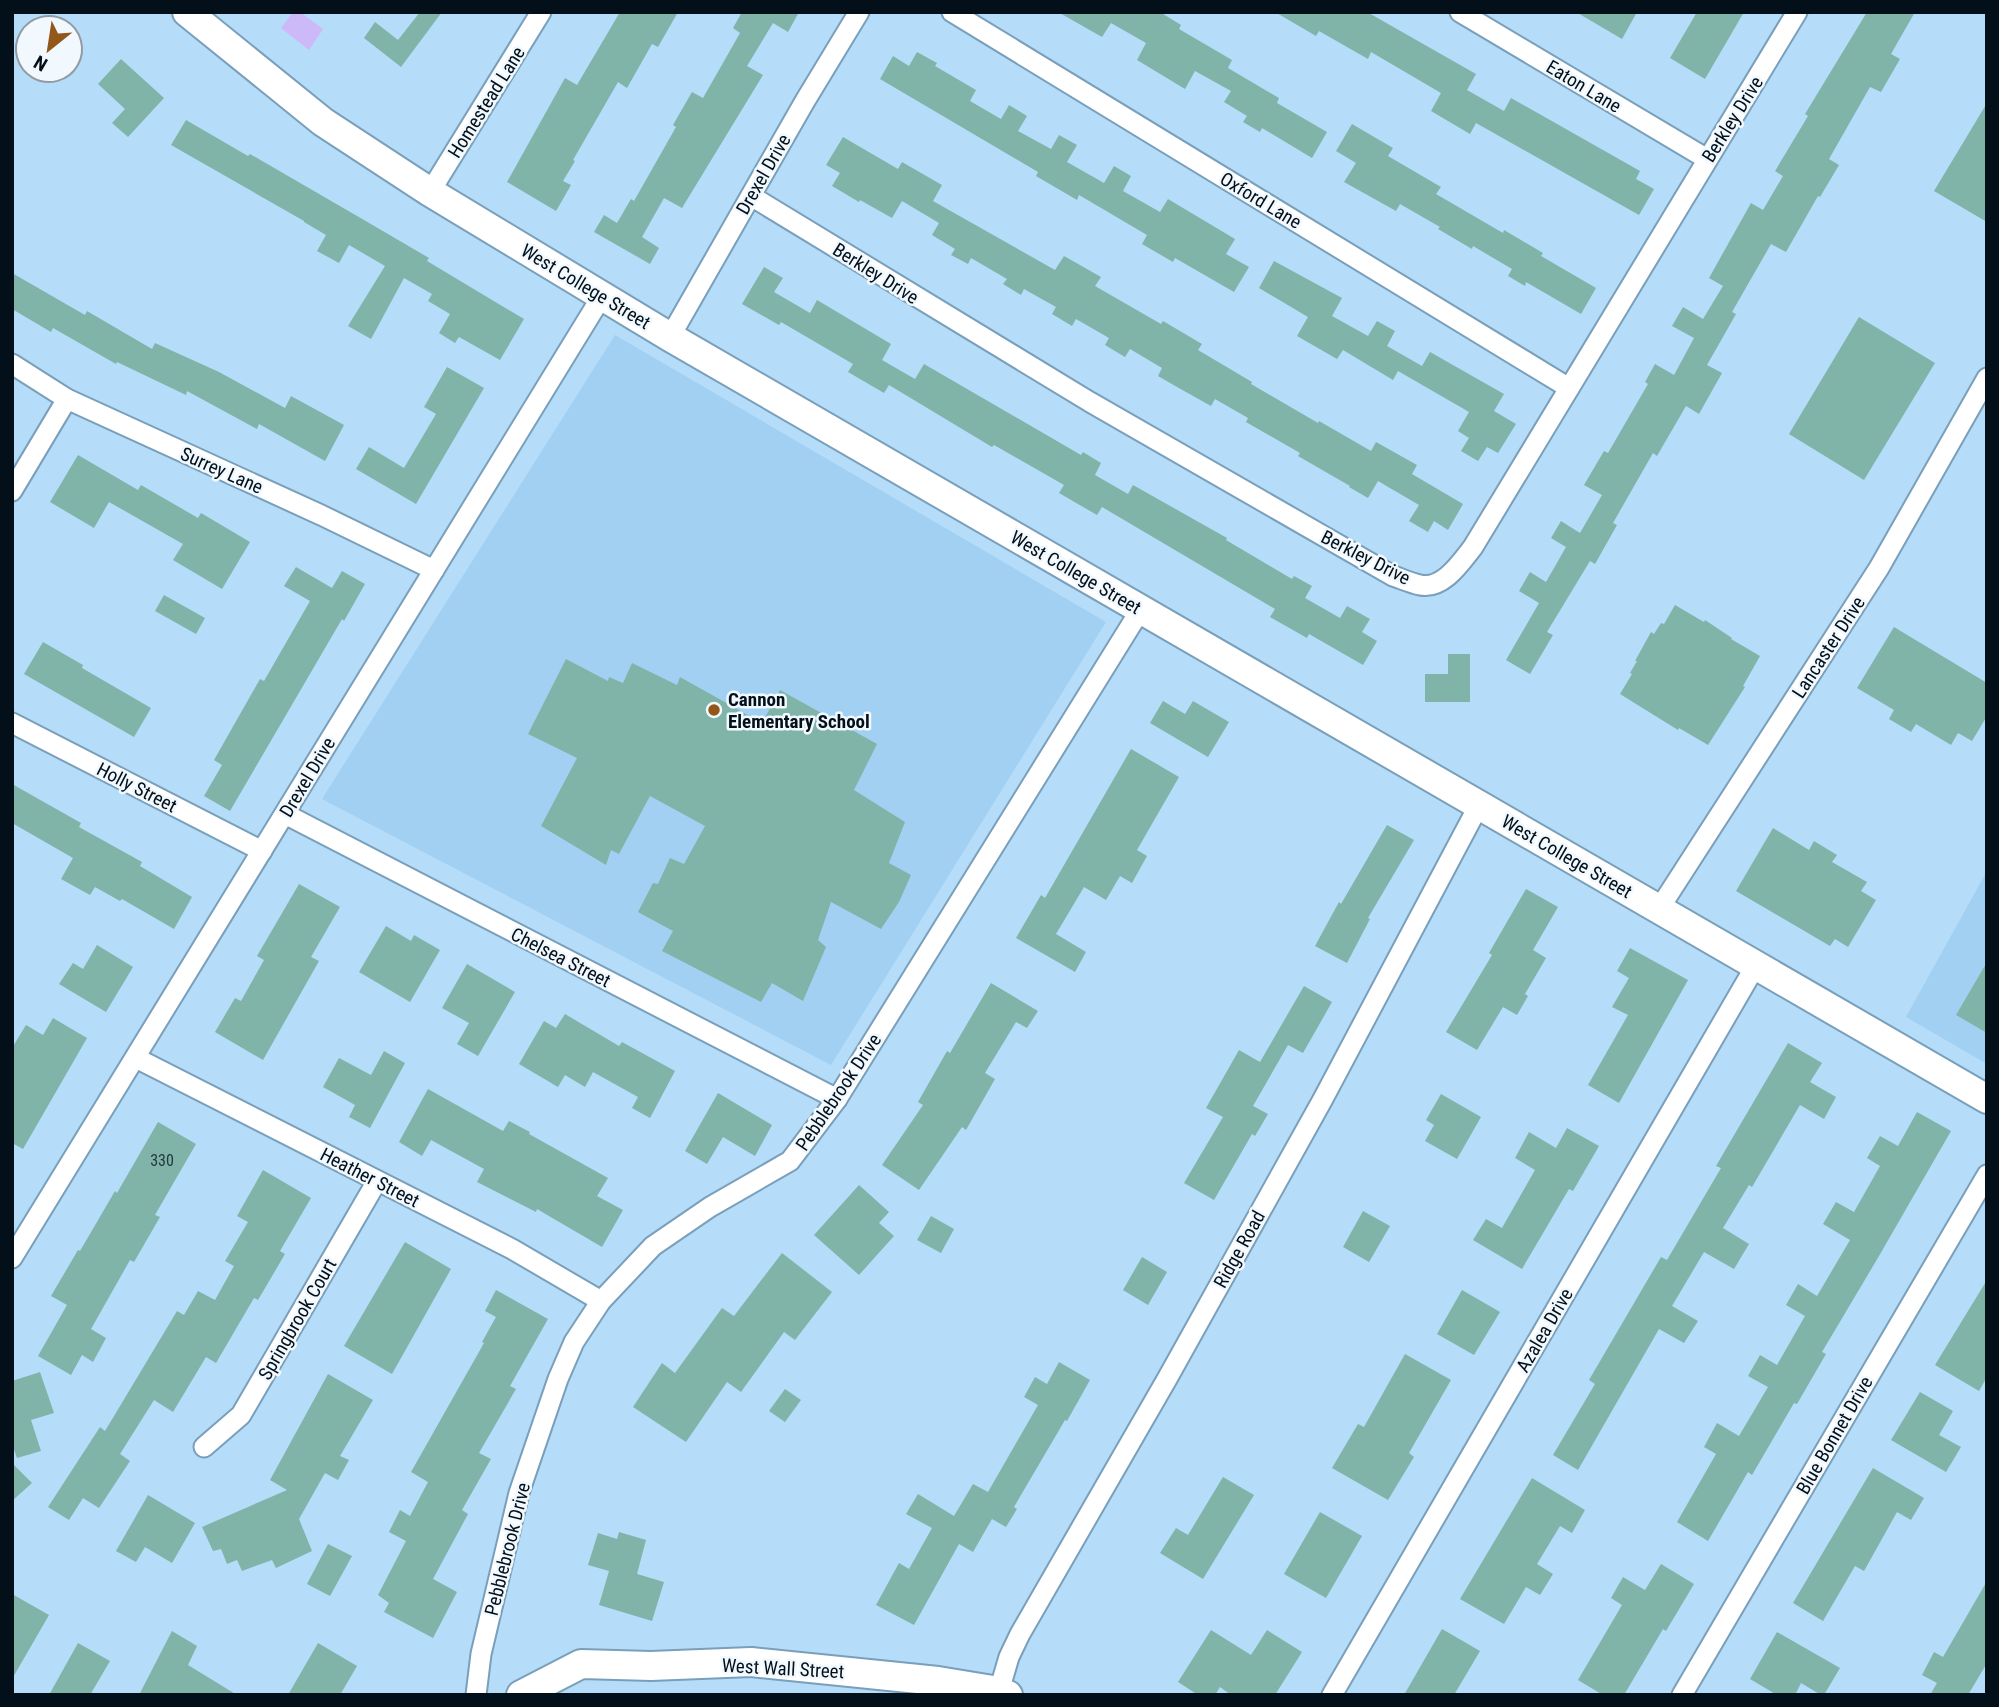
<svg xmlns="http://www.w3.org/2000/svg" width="1999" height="1707" font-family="'Roboto Condensed',sans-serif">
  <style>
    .built { fill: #a2d0f2 }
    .green { fill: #ceb9f8 }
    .building { fill: #80b4a9 }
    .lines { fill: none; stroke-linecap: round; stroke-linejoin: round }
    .street-casing { stroke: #799fba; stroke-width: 23 }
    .secondary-casing { stroke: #799fba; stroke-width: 32 }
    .street { stroke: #fff; stroke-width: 19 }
    .secondary { stroke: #fff; stroke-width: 28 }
    .poi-dot { fill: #94571b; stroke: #f1f9ff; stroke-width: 2.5 }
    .labels { text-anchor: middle; stroke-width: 5; stroke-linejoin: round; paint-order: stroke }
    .number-label { font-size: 16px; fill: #22383d }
    .street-label { font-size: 19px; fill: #030f19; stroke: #f1f9ff }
    .poi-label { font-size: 19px; font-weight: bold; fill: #030f19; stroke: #f1f9ff; text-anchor: start }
  </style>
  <rect width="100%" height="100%" fill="#b5dcf9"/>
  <g class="built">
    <polygon points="615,335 1106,622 831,1065 322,799"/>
    <polygon points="1987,871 1987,1064 1906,1017"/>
  </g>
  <polygon class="green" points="293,12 300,12 323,29 309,50 281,28"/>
  <g class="building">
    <polygon points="420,12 442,12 401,67 364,38 375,22 398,40"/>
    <polygon points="620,12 678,12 658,47 652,44 627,88 618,82 573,160 575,161 563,181 571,185 556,211 507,182 565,78 577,85"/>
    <polygon points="742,12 799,12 788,32 773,23 747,66 763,75 682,208 664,198 642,237 659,248 650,264 594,232 604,215 617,223 631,199 634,201 676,127 673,125 692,92 703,98 740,33 733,28"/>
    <polygon points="1058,12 1160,12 1181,25 1179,29 1232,60 1228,68 1279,98 1277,103 1327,132 1312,158 1262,128 1260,132 1243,122 1247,116 1224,102 1231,91 1195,71 1185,89 1137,60 1146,43 1111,23 1102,37"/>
    <polygon points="1275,12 1367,12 1476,74 1467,90 1504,111 1511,98 1640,171 1636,179 1654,189 1639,215 1476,123 1470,134 1431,111 1441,93 1371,52 1368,59 1319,31 1316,36"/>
    <polygon points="1576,12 1637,12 1622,39"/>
    <polygon points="1697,12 1744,12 1705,79 1670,58"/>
    <polygon points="1867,12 1915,12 1891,54 1900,59 1881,92 1870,87 1829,159 1839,165 1820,197 1818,196 1786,252 1771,244 1732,312 1736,314 1707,365 1722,373 1699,414 1686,406 1657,456 1653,453 1613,523 1617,525 1595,564 1590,561 1547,632 1553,635 1530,674 1506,660 1539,603 1519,591 1530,572 1546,582 1566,547 1551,538 1561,521 1580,533 1602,495 1584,485 1604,451 1608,453 1648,384 1645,382 1655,364 1674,375 1694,338 1672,326 1683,307 1703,319 1723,286 1709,278 1751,203 1763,210 1783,176 1775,171 1808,116 1805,114"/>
    <polygon points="917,52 937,63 935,66 976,90 970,101 1001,119 1009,105 1027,116 1018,131 1051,149 1059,135 1077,145 1067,162 1104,183 1114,166 1131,176 1123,191 1160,212 1168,199 1235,239 1226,254 1249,267 1234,292 1175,258 1173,262 1142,244 1147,235 1079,195 1077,200 1036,176 1038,172 880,79 893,56 909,66"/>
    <polygon points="121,59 164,98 128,137 112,123 125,109 98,84"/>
    <polygon points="1987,103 1987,222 1934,191"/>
    <polygon points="186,120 248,156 250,154 364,220 429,258 427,261 524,319 500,360 459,337 455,343 439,333 450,314 428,301 432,294 404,278 371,339 348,326 385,266 349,245 339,263 317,251 326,235 304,222 304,221 171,145"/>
    <polygon points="1352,124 1393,148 1388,156 1441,187 1436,194 1503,233 1504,230 1543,253 1541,256 1596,288 1581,314 1526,282 1525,286 1508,276 1512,269 1473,246 1472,249 1438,229 1440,227 1400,204 1396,211 1344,182 1356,163 1336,151"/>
    <polygon points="843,137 898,169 902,162 942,185 933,201 1055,270 1064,256 1101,277 1095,286 1161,324 1163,321 1202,344 1198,350 1252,382 1251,384 1318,423 1319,421 1371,451 1376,442 1417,465 1412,474 1463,504 1448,530 1434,521 1428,532 1409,521 1419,505 1378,481 1368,498 1349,487 1350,486 1298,456 1300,453 1246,422 1248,418 1215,399 1211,406 1177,387 1158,376 1162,368 1130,349 1125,357 1105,345 1109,338 1076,319 1072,326 1052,314 1056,307 1024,289 1021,295 1003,284 1007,279 971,258 968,264 951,255 955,249 932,235 939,223 902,201 892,218 860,200 859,202 832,186 840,173 826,165"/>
    <polygon points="1274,261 1342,298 1332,316 1368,336 1377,321 1395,331 1387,346 1422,366 1430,352 1504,394 1494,411 1516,424 1498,453 1487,447 1478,461 1461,451 1469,438 1458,431 1469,412 1398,371 1393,380 1343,350 1337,359 1297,336 1308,317 1259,288"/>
    <polygon points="764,267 783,278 774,292 810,313 817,300 891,344 882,360 915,379 924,364 1081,455 1083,452 1101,463 1095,475 1128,494 1133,485 1227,538 1226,540 1292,579 1294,576 1312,586 1305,598 1340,618 1347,606 1370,619 1362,632 1377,641 1363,665 1309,634 1307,638 1270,617 1275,609 1102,507 1097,515 1059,493 1064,485 994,445 992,447 889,385 884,393 848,372 853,364 781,322 779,325 742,304"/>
    <polygon points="12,273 85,315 87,311 152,349 155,343 219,372 285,408 291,396 344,425 325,461 259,424 257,429 187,391 186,395 117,362 116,364 53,328 51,332 12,309"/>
    <polygon points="1859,317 1935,363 1864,480 1789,434"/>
    <polygon points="447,367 484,388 416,504 356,469 369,447 404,468 436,414 424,407"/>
    <polygon points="78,455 138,490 141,485 198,518 201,513 250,542 222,589 173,560 183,544 109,502 94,528 50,502"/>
    <polygon points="296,567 332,588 342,571 365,584 344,621 342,619 230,811 204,796 222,765 214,760 260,679 264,681 310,601 284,586"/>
    <polygon points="164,595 205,618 196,634 155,611"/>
    <polygon points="1675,605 1704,622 1705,620 1732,638 1731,639 1760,656 1743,686 1745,687 1708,745 1679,728 1678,730 1620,694 1632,674 1630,673 1637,661 1635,661 1651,632 1654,634 1661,623 1664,624"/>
    <polygon points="1894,627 1987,683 1987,716 1972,741 1958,733 1951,745 1916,724 1911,732 1889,719 1894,710 1857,688"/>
    <polygon points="43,642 83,665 82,668 151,708 134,737 24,674"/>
    <polygon points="1448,654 1470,654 1470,702 1425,702 1425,674 1448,674"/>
    <polygon points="566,659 608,681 609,677 623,683 632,663 677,685 680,677 762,723 780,690 877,744 854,790 905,822 889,863 911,875 899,902 881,929 831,902 818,940 826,947 803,1001 772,983 761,1002 662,951 673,931 638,912 653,883 658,884 670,858 684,864 705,826 650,796 619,854 611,850 606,865 541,826 577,758 528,734"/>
    <polygon points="1163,701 1185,714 1193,701 1229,722 1208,757 1150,723"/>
    <polygon points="1131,749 1179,777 1137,850 1147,856 1132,883 1120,876 1106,900 1084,887 1056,934 1086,952 1075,972 1016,938 1041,895 1045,898"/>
    <polygon points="12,784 81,823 79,827 142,862 140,866 192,897 174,929 122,899 120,901 95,887 90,895 61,879 73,858 12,823"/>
    <polygon points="1387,825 1414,840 1368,918 1370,919 1347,963 1315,946 1339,902 1341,904"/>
    <polygon points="1773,828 1809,850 1814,841 1837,855 1832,862 1867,882 1861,891 1876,900 1848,947 1835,939 1830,946 1736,891"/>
    <polygon points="299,884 340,907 311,957 319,961 263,1060 215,1032 235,998 241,1001 264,960 257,956"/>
    <polygon points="1526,889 1558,907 1533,950 1546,958 1525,994 1528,996 1517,1015 1503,1007 1477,1050 1446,1032 1492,955 1489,953"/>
    <polygon points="386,926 411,941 414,935 440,950 410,1002 359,972"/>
    <polygon points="97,945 133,967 106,1012 59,984 73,963 83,969"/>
    <polygon points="1630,948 1688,980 1619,1103 1588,1085 1628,1015 1612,1007 1629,978 1617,971"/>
    <polygon points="1987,962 1987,1033 1956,1015"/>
    <polygon points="467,964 515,992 478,1056 457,1044 469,1023 442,1008"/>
    <polygon points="991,983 1038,1011 1027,1028 1016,1022 985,1073 995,1079 966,1130 962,1127 919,1190 882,1165 923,1105 918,1102 947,1051 950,1053"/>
    <polygon points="1304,986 1332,1002 1303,1053 1288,1045 1253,1106 1268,1114 1255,1136 1252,1134 1214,1200 1184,1183 1223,1117 1206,1108 1239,1050 1260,1062"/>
    <polygon points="565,1014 619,1046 622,1042 675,1071 650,1118 632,1108 638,1097 593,1072 585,1087 565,1075 558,1087 519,1064 544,1021 556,1028"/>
    <polygon points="53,1018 87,1038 23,1149 12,1143 12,1048 26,1025 43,1035"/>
    <polygon points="1788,1043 1822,1063 1810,1082 1836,1097 1824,1119 1800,1105 1752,1187 1749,1185 1723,1228 1749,1244 1734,1269 1704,1252 1672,1306 1698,1321 1684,1343 1659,1329 1578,1470 1553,1455 1595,1384 1589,1380 1661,1257 1667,1260 1721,1168 1716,1166"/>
    <polygon points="384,1051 405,1063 370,1128 349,1117 355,1105 323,1087 339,1058 371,1075"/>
    <polygon points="428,1089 503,1131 509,1121 530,1132 529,1134 608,1178 597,1196 623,1210 602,1247 537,1209 536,1212 477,1182 484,1169 431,1140 422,1156 399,1142"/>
    <polygon points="718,1093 772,1125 755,1156 723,1137 707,1164 685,1151"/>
    <polygon points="1441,1094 1481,1117 1457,1159 1425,1141 1434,1125 1426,1120"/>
    <polygon points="1917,1112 1951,1131 1879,1256 1822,1352 1826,1354 1797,1404 1794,1403 1752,1475 1748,1472 1708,1541 1677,1522 1716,1454 1704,1447 1717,1423 1739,1436 1768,1387 1748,1376 1760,1355 1777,1365 1805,1316 1786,1305 1798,1284 1817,1296 1850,1240 1823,1224 1836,1202 1854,1212 1880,1166 1867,1158 1880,1136 1898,1146"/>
    <polygon points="158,1122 196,1144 155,1215 160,1217 134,1262 130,1260 91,1329 106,1338 93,1362 82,1355 71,1375 38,1356 67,1305 51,1296 78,1250 80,1251 115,1191 117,1193"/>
    <polygon points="1567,1128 1599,1146 1573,1191 1569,1189 1522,1269 1473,1240 1486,1219 1502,1228 1535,1170 1515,1158 1529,1132 1556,1148"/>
    <polygon points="263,1170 311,1198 280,1251 285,1254 258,1300 254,1298 216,1363 206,1357 173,1412 154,1400 120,1454 130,1461 99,1508 83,1498 69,1520 48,1507 100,1427 105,1431 177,1311 184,1315 198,1291 215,1300 234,1266 225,1261 248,1222 237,1216"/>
    <polygon points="859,1185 889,1212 879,1223 894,1236 859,1275 814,1235"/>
    <polygon points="1363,1211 1390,1226 1369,1262 1343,1247"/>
    <polygon points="931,1216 954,1229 941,1253 917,1240"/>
    <polygon points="405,1242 451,1269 392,1374 344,1346"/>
    <polygon points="782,1253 832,1292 795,1340 784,1332 741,1392 727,1382 686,1442 633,1407 662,1363 675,1373 722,1308 734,1316"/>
    <polygon points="1142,1257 1167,1272 1148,1305 1123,1290"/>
    <polygon points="1987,1280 1987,1377 1979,1391 1935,1365"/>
    <polygon points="496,1290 548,1319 510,1386 516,1389 479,1453 491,1459 462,1510 468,1514 433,1579 457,1592 433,1638 384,1612 389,1603 378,1595 406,1541 389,1532 400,1510 410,1516 428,1482 411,1472 484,1343 482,1342 496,1317 485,1311"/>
    <polygon points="1462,1290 1500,1312 1474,1355 1437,1334"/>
    <polygon points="1405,1354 1451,1380 1409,1453 1414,1457 1388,1500 1332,1468 1358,1424 1364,1427"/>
    <polygon points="1059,1362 1090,1380 1067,1421 1065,1420 1014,1507 1017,1509 1006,1527 992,1519 973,1552 959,1544 914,1625 876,1605 899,1563 909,1569 932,1528 906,1514 918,1494 954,1516 973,1484 988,1492 1038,1405 1024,1397 1035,1377 1047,1384"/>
    <polygon points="40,1372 54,1413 31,1420 41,1451 17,1458 12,1444 12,1381"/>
    <polygon points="328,1374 373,1400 340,1456 349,1460 338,1480 325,1473 299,1519 312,1551 276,1568 272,1560 242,1571 237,1560 227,1564 221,1549 213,1551 202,1527 287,1490 270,1480"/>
    <polygon points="785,1389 801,1400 785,1422 769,1411"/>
    <polygon points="1920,1392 1953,1411 1939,1435 1961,1447 1946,1472 1891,1440"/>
    <polygon points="12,1463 32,1483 12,1501"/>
    <polygon points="1873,1468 1924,1498 1911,1520 1897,1512 1864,1571 1855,1566 1823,1621 1793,1603"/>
    <polygon points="1223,1477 1254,1495 1203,1579 1160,1553 1176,1528 1188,1535"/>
    <polygon points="1532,1478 1585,1510 1572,1533 1560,1526 1537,1564 1553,1574 1540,1595 1526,1587 1504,1624 1460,1599"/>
    <polygon points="148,1495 195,1523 172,1563 145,1547 136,1562 116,1551"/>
    <polygon points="1320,1512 1362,1536 1326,1598 1284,1574"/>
    <polygon points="619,1532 646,1540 637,1574 664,1582 652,1621 599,1605 609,1571 588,1565 598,1533 617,1539"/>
    <polygon points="328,1544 352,1556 330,1596 307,1584"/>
    <polygon points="1661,1564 1694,1584 1666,1631 1663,1629 1624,1695 1603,1695 1578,1680 1622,1605 1611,1598 1623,1577 1645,1590"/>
    <polygon points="1987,1581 1987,1663 1968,1695 1930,1695 1937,1683 1922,1675 1934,1652 1943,1657"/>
    <polygon points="12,1594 49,1615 12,1679"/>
    <polygon points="1442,1629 1480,1651 1454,1695 1404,1695"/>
    <polygon points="1211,1630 1251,1655 1267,1630 1302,1652 1275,1695 1231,1695 1220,1687 1215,1695 1198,1695 1178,1682"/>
    <polygon points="172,1631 197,1646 188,1665 237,1695 139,1695"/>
    <polygon points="1777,1632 1840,1668 1824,1695 1821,1695 1801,1683 1795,1695 1777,1695 1750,1679"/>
    <polygon points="78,1643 110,1661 90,1695 49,1695"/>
    <polygon points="318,1643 357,1666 340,1695 288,1695"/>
  </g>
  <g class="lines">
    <g class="street-casing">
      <g id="street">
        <polyline points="952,12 1569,388"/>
        <polyline points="1460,12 1707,159"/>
        <polyline points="430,192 541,12"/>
        <path d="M751 196 1090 402 1393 576C1402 579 1411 583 1420 585 1443 590 1461 562 1473 547L1797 12"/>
        <polyline points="670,337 805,101 859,12"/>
        <polyline points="12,364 67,399 321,515 434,570"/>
        <polyline points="12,491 67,399"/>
        <polyline points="12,723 262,851"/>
        <polyline points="285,814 837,1099"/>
        <polyline points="1659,909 1879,568 1987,378"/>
        <polyline points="136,1058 512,1249 601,1301"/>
        <polyline points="12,1258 602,296"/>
        <polyline points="204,1447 241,1415 377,1181"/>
        <polyline points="999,1691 1009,1657 1020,1634 1167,1379 1323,1099 1479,805"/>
        <polyline points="476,1695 481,1654 519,1493 558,1379 574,1342 601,1301 653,1246 710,1207 790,1161 837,1099 1141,609"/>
        <polyline points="1332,1695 1756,965"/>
        <polyline points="1682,1695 1987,1175"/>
      </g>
    </g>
    <g class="secondary-casing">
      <g id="secondary">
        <polyline points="187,12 323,122 430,192 670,337 1987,1099"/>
        <polyline points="521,1695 581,1664 651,1666 751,1662 938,1681 999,1691 1008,1695"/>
      </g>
    </g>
    <use href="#street" class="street"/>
    <use href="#secondary" class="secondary"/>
  </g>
  <circle class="poi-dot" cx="714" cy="710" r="7"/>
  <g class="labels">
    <g class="number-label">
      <text x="162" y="1166">330</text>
    </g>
    <g class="street-label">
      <text transform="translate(1584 86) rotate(31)" y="7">Eaton Lane</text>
      <text transform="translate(486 102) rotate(-58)" y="7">Homestead Lane</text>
      <text transform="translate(1732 119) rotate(-58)" y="7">Berkley Drive</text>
      <text transform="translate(763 174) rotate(-60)" y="7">Drexel Drive</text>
      <text transform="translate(1261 200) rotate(31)" y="7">Oxford Lane</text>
      <text transform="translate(876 273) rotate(32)" y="7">Berkley Drive</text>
      <text transform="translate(586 286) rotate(31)" y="7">West College Street</text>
      <text transform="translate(222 470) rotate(24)" y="7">Surrey Lane</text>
      <text transform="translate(1366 557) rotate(27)" y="7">Berkley Drive</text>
      <text transform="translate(1076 572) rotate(30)" y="7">West College Street</text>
      <text transform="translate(1828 647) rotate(-57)" y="7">Lancaster Drive</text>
      <text transform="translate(307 777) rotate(-59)" y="7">Drexel Drive</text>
      <text transform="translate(137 787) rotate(27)" y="7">Holly Street</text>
      <text transform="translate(1567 856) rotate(30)" y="7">West College Street</text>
      <text transform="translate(561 957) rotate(27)" y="7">Chelsea Street</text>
      <text transform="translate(838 1092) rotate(-56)" y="7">Pebblebrook Drive</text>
      <text transform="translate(370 1177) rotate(27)" y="7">Heather Street</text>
      <text transform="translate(1239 1249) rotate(-61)" y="7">Ridge Road</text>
      <text transform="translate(297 1319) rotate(-60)" y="7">Springbrook Court</text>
      <text transform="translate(1544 1330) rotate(-60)" y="7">Azalea Drive</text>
      <text transform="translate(1834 1435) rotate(-60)" y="7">Blue Bonnet Drive</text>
      <text transform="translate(507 1549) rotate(-76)" y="7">Pebblebrook Drive</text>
      <text transform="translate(783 1668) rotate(3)" y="7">West Wall Street</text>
    </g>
    <g class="poi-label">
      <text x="728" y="706">Cannon<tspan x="728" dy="22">Elementary School</tspan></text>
    </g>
  </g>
  <rect width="1999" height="1707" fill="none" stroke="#030f19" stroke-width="28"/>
  <g transform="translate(49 49) rotate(210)"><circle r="33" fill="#f1f9ff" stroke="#929ba3" stroke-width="2"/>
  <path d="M0-5L12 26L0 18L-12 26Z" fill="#94571b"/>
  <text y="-10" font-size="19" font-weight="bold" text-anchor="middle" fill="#030f19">N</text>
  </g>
</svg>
